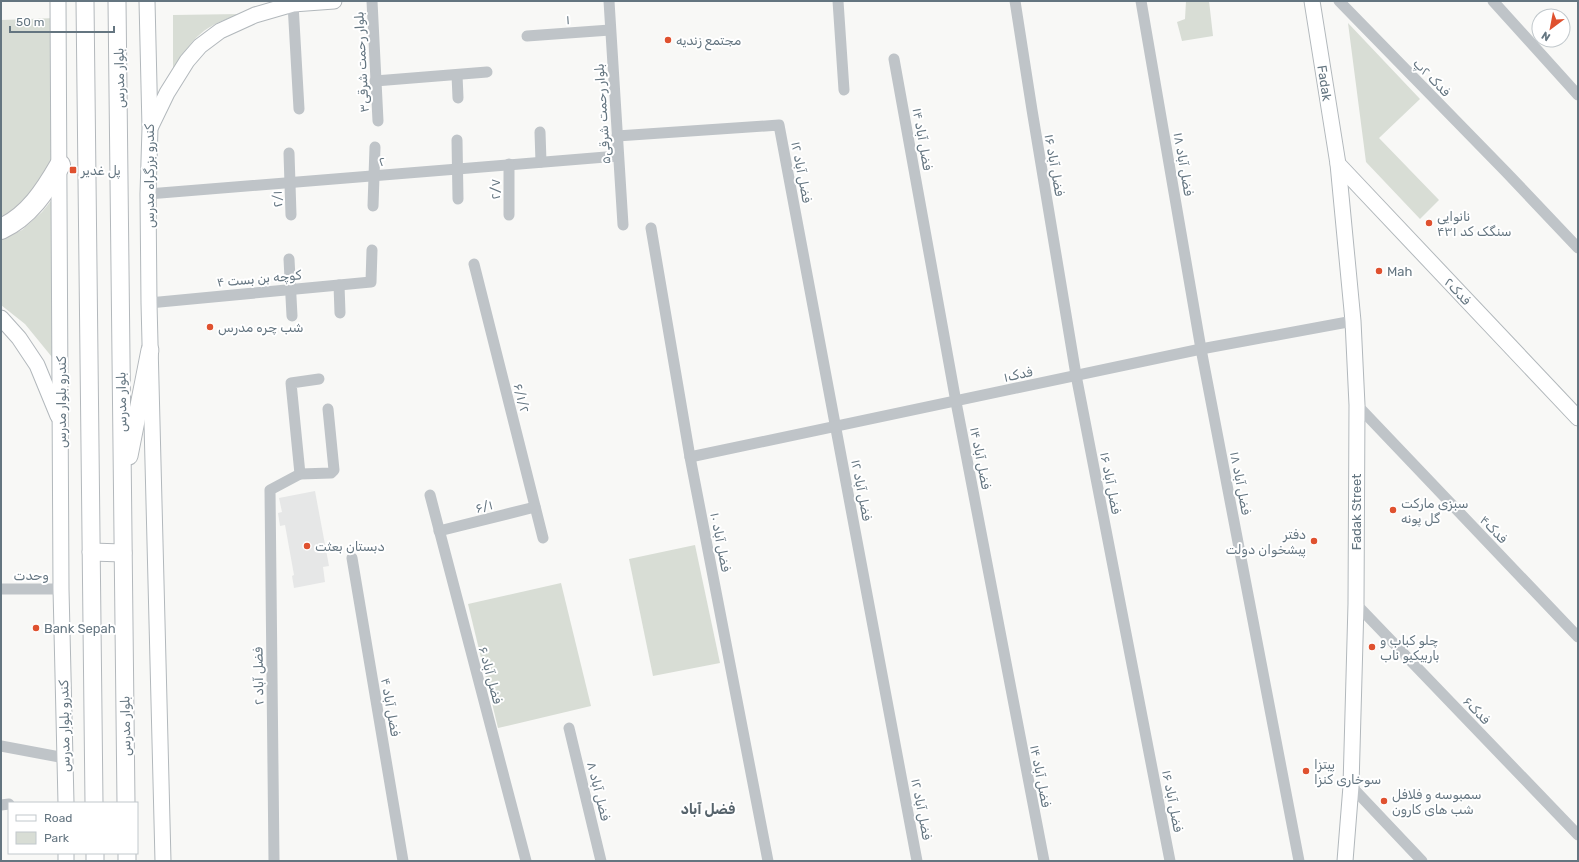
<svg xmlns="http://www.w3.org/2000/svg" width="1579" height="862" font-family="Rubik,'Noto Naskh Arabic',sans-serif">
  <style>
    .built { fill: #e6e7e7 }
    .green { fill: #d8ddd5 }
    .lines { fill: none; stroke-linecap: round; stroke-linejoin: round }
    .secondary-casing { stroke: #b2b8bc; stroke-width: 17 }
    .primary-casing { stroke: #b3b8bc; stroke-width: 19 }
    .highway-casing { stroke: #b3b7bb; stroke-width: 22 }
    .street { stroke: #bfc4c8; stroke-width: 11 }
    .secondary { stroke: #fff; stroke-width: 15 }
    .primary { stroke: #fff; stroke-width: 17 }
    .highway { stroke: #fff; stroke-width: 20 }
    .poi-dot { fill: #df512f; stroke: #fff; stroke-width: 1.5 }
    .labels { text-anchor: middle; stroke-width: 4; stroke-linejoin: round; paint-order: stroke }
    .street-label { font-size: 13px; fill: #647580; stroke: #fff }
    .poi-label { font-size: 13px; fill: #647580; stroke: #fff; text-anchor: start }
    .neighbourhood-label { font-size: 14px; font-weight: bold; fill: #56636b; stroke: #fff }
  </style>
  <rect width="100%" height="100%" fill="#f8f8f6"/>
  <polygon class="built" points="315,491 329,566 323,567 325,582 294,588 292,576 294,575 285,525 280,526 278,513 282,512 279,498"/>
  <g class="green">
    <polygon points="1186,1 1209,1 1213,36 1182,41 1177,22 1185,19"/>
    <path d="M241 14C201 27 196 35 173 69V15Z"/>
    <polygon points="56,18 56,143 50,165 26,201 1,220 1,20"/>
    <polygon points="1348,23 1420,99 1379,138 1439,200 1420,219 1366,162"/>
    <polygon points="55,196 56,362 25,324 1,305 1,239 22,230 42,212"/>
    <polygon points="695,545 720,663 653,676 629,559"/>
    <polygon points="561,583 591,706 498,728 468,604"/>
  </g>
  <g class="lines">
    <g class="secondary-casing">
      <g id="secondary">
        <polyline points="58,1 61,589 66,803"/>
        <polyline points="147,1 150,128 148,194 149,303 163,861"/>
        <polyline points="1312,1 1338,164 1353,321 1357,405 1356,604 1351,786 1345,861"/>
        <polyline points="151,126 167,93 187,61 200,46 220,31 255,15 293,4 334,1"/>
        <polyline points="1338,164 1578,418"/>
        <polyline points="1,318 19,338 37,365 58,416"/>
        <polyline points="66,853 66,861"/>
      </g>
    </g>
    <g class="primary-casing">
      <g id="primary">
        <polyline points="85,1 94,803"/>
        <polyline points="117,1 126,803"/>
        <polyline points="129,456 150,350"/>
        <polyline points="91,552 123,553"/>
        <polyline points="95,853 95,861"/>
        <polyline points="127,853 127,861"/>
      </g>
    </g>
    <g class="highway-casing">
      <path id="highway" d="M1 229C29 216 45 191 60 165"/>
    </g>
    <g class="street">
      <polyline points="372,1 378,121"/>
      <polyline points="609,1 623,225"/>
      <polyline points="838,1 844,90"/>
      <polyline points="1015,1 1032,110 1076,375 1170,861"/>
      <polyline points="1141,1 1201,349 1299,861"/>
      <polyline points="1339,1 1506,172 1578,248"/>
      <polyline points="1493,1 1578,95"/>
      <polyline points="293,4 299,109"/>
      <polyline points="527,36 610,30"/>
      <polyline points="894,59 956,402 1044,861"/>
      <polyline points="457,75 458,98"/>
      <polyline points="375,81 487,72"/>
      <polyline points="540,132 541,162"/>
      <polyline points="617,136 779,125 917,861"/>
      <polyline points="457,140 458,199"/>
      <polyline points="289,153 291,215"/>
      <polyline points="148,194 618,156"/>
      <polyline points="373,206 375,147"/>
      <polyline points="509,215 509,164"/>
      <polyline points="651,228 690,457 768,861"/>
      <polyline points="289,259 292,316"/>
      <polyline points="474,264 543,538"/>
      <polyline points="339,285 340,313"/>
      <polyline points="149,303 371,282 372,250"/>
      <polyline points="1357,405 1578,637"/>
      <polyline points="690,457 1201,349 1353,321"/>
      <polyline points="300,474 291,383 319,379"/>
      <polyline points="430,495 526,861"/>
      <polyline points="439,531 535,507"/>
      <polyline points="352,558 403,861"/>
      <polyline points="1,589 61,589"/>
      <polyline points="1356,604 1578,835"/>
      <polyline points="569,728 601,861"/>
      <polyline points="1,746 65,758"/>
      <polyline points="1351,786 1422,861"/>
      <polyline points="1,805 9,804"/>
      <polyline points="274,861 270,490 300,474 331,473 334,470 328,409"/>
    </g>
    <use href="#secondary" class="secondary"/>
    <use href="#primary" class="primary"/>
    <use href="#highway" class="highway"/>
  </g>
  <g class="poi-dot">
    <circle cx="668" cy="40" r="4"/>
    <rect x="69" y="166" width="8" height="8" rx="2"/>
    <circle cx="1429" cy="223" r="4"/>
    <circle cx="1379" cy="271" r="4"/>
    <circle cx="210" cy="327" r="4"/>
    <circle cx="1393" cy="510" r="4"/>
    <circle cx="1314" cy="541" r="4"/>
    <circle cx="307" cy="546" r="4"/>
    <circle cx="36" cy="628" r="4"/>
    <circle cx="1372" cy="647" r="4"/>
    <circle cx="1306" cy="771" r="4"/>
    <circle cx="1384" cy="801" r="4"/>
  </g>
  <g class="labels">
    <g class="street-label">
      <text transform="translate(568 19) rotate(-4)" y="5">۱</text>
      <text transform="translate(361 62) rotate(-93)" y="5">بلوار رحمت شرقی۳</text>
      <text transform="translate(1432 77) rotate(46)" y="5">فدک ۲پ</text>
      <text transform="translate(119 78) rotate(-91)" y="5">بلوار مدرس</text>
      <text transform="translate(1325 83) rotate(81)" y="5">Fadak</text>
      <text transform="translate(602 114) rotate(-94)" y="5">۵بلوار رحمت شرقی</text>
      <text transform="translate(923 139) rotate(80)" y="5">فضل آباد ۱۴</text>
      <text transform="translate(382 161) rotate(-5)" y="5">۲</text>
      <text transform="translate(1184 164) rotate(80)" y="5">فضل آباد ۱۸</text>
      <text transform="translate(1055 165) rotate(80)" y="5">فضل آباد ۱۶</text>
      <text transform="translate(802 172) rotate(79)" y="5">فضل آباد ۱۲</text>
      <text transform="translate(149 176) rotate(-90)" y="5">کندرو بزرگراه مدرس</text>
      <text transform="translate(495 189) rotate(-90)" y="5">۲/۷</text>
      <text transform="translate(277 199) rotate(-92)" y="5">۲/۱</text>
      <text transform="translate(259 278) rotate(-5)" y="5">کوچه بن بست ۴</text>
      <text transform="translate(1458 291) rotate(47)" y="5">فدک۲</text>
      <text transform="translate(1018 374) rotate(-12)" y="5">فدک۱</text>
      <text transform="translate(522 398) rotate(76)" y="5">۶/۱/۲</text>
      <text transform="translate(61 402) rotate(-90)" y="5">کندرو بلوار مدرس</text>
      <text transform="translate(121 402) rotate(-91)" y="5">بلوار مدرس</text>
      <text transform="translate(981 458) rotate(79)" y="5">فضل آباد ۱۴</text>
      <text transform="translate(1111 483) rotate(79)" y="5">فضل آباد ۱۶</text>
      <text transform="translate(1241 483) rotate(79)" y="5">فضل آباد ۱۸</text>
      <text transform="translate(862 490) rotate(79)" y="5">فضل آباد ۱۲</text>
      <text transform="translate(484 506) rotate(-14)" y="5">۶/۱</text>
      <text transform="translate(1356 512) rotate(-90)" y="5">Fadak Street</text>
      <text transform="translate(1494 529) rotate(46)" y="5">فدک۴</text>
      <text transform="translate(721 542) rotate(79)" y="5">فضل آباد ۱۰</text>
      <text transform="translate(31 575) rotate(-1)" y="5">وحدت</text>
      <text transform="translate(491 675) rotate(75)" y="5">فضل آباد ۶</text>
      <text transform="translate(258 676) rotate(-91)" y="5">فضل آباد ۲</text>
      <text transform="translate(391 707) rotate(80)" y="5">فضل آباد ۴</text>
      <text transform="translate(1477 710) rotate(46)" y="5">فدک۶</text>
      <text transform="translate(64 726) rotate(-91)" y="5">کندرو بلوار مدرس</text>
      <text transform="translate(125 726) rotate(-91)" y="5">بلوار مدرس</text>
      <text transform="translate(1041 776) rotate(79)" y="5">فضل آباد ۱۴</text>
      <text transform="translate(599 791) rotate(76)" y="5">فضل آباد ۸</text>
      <text transform="translate(1173 801) rotate(79)" y="5">فضل آباد ۱۶</text>
      <text transform="translate(922 809) rotate(79)" y="5">فضل آباد ۱۲</text>
    </g>
    <g class="poi-label">
      <text x="676" y="45">مجتمع زندیه</text>
      <text x="81" y="175">پل غدیر</text>
      <text x="1437" y="221">نانوایی<tspan x="1437" dy="15">سنگک کد ۴۳۱</tspan></text>
      <text x="1387" y="276">Mah</text>
      <text x="218" y="332">شب چره مدرس</text>
      <text x="1401" y="508">سبزی مارکت<tspan x="1401" dy="15">گل پونه</tspan></text>
      <text x="1306" y="539" text-anchor="end">دفتر<tspan x="1306" dy="15">پیشخوان دولت</tspan></text>
      <text x="315" y="551">دبستان بعثت</text>
      <text x="44" y="633">Bank Sepah</text>
      <text x="1380" y="645">چلو کباب و<tspan x="1380" dy="15">باربیکیو ناب</tspan></text>
      <text x="1314" y="769">پيتزا<tspan x="1314" dy="15">سوخارى كنزا</tspan></text>
      <text x="1392" y="799">سمبوسه و فلافل<tspan x="1392" dy="15">شب های کارون</tspan></text>
    </g>
    <g class="neighbourhood-label">
      <text x="708" y="814">فضل آباد</text>
    </g>
  </g>
  <rect width="1579" height="862" fill="none" stroke="#647580" stroke-width="4"/>
  <rect x="8" y="802" width="130" height="52" fill="#ffffff" stroke="#c1c8cc"/>
  <rect x="16" y="815" width="20" height="6" fill="#ffffff" stroke="#c1c8cc"/>
  <text x="44" y="822" font-size="12" fill="#647580">Road</text>
  <rect x="16" y="832" width="20" height="12" fill="#d8ddd5" stroke="#c1c8cc"/>
  <text x="44" y="842" font-size="12" fill="#647580">Park</text>
  <g transform="translate(1551 28) rotate(212)"><circle r="19" fill="#ffffff" stroke="#c1c8cc"/>
  <path d="M0-3L7 15L0 10L-7 15Z" fill="#df512f"/>
  <text y="-6" font-size="11" font-weight="bold" text-anchor="middle" fill="#647580">N</text>
  </g>
  <path d="M10 26v6h104v-6" fill="none" stroke="#647580" stroke-width="2"/>
  <text x="16" y="26" font-size="12" fill="#647580" stroke="#ffffff" stroke-width="3" paint-order="stroke">50 m</text>
</svg>
